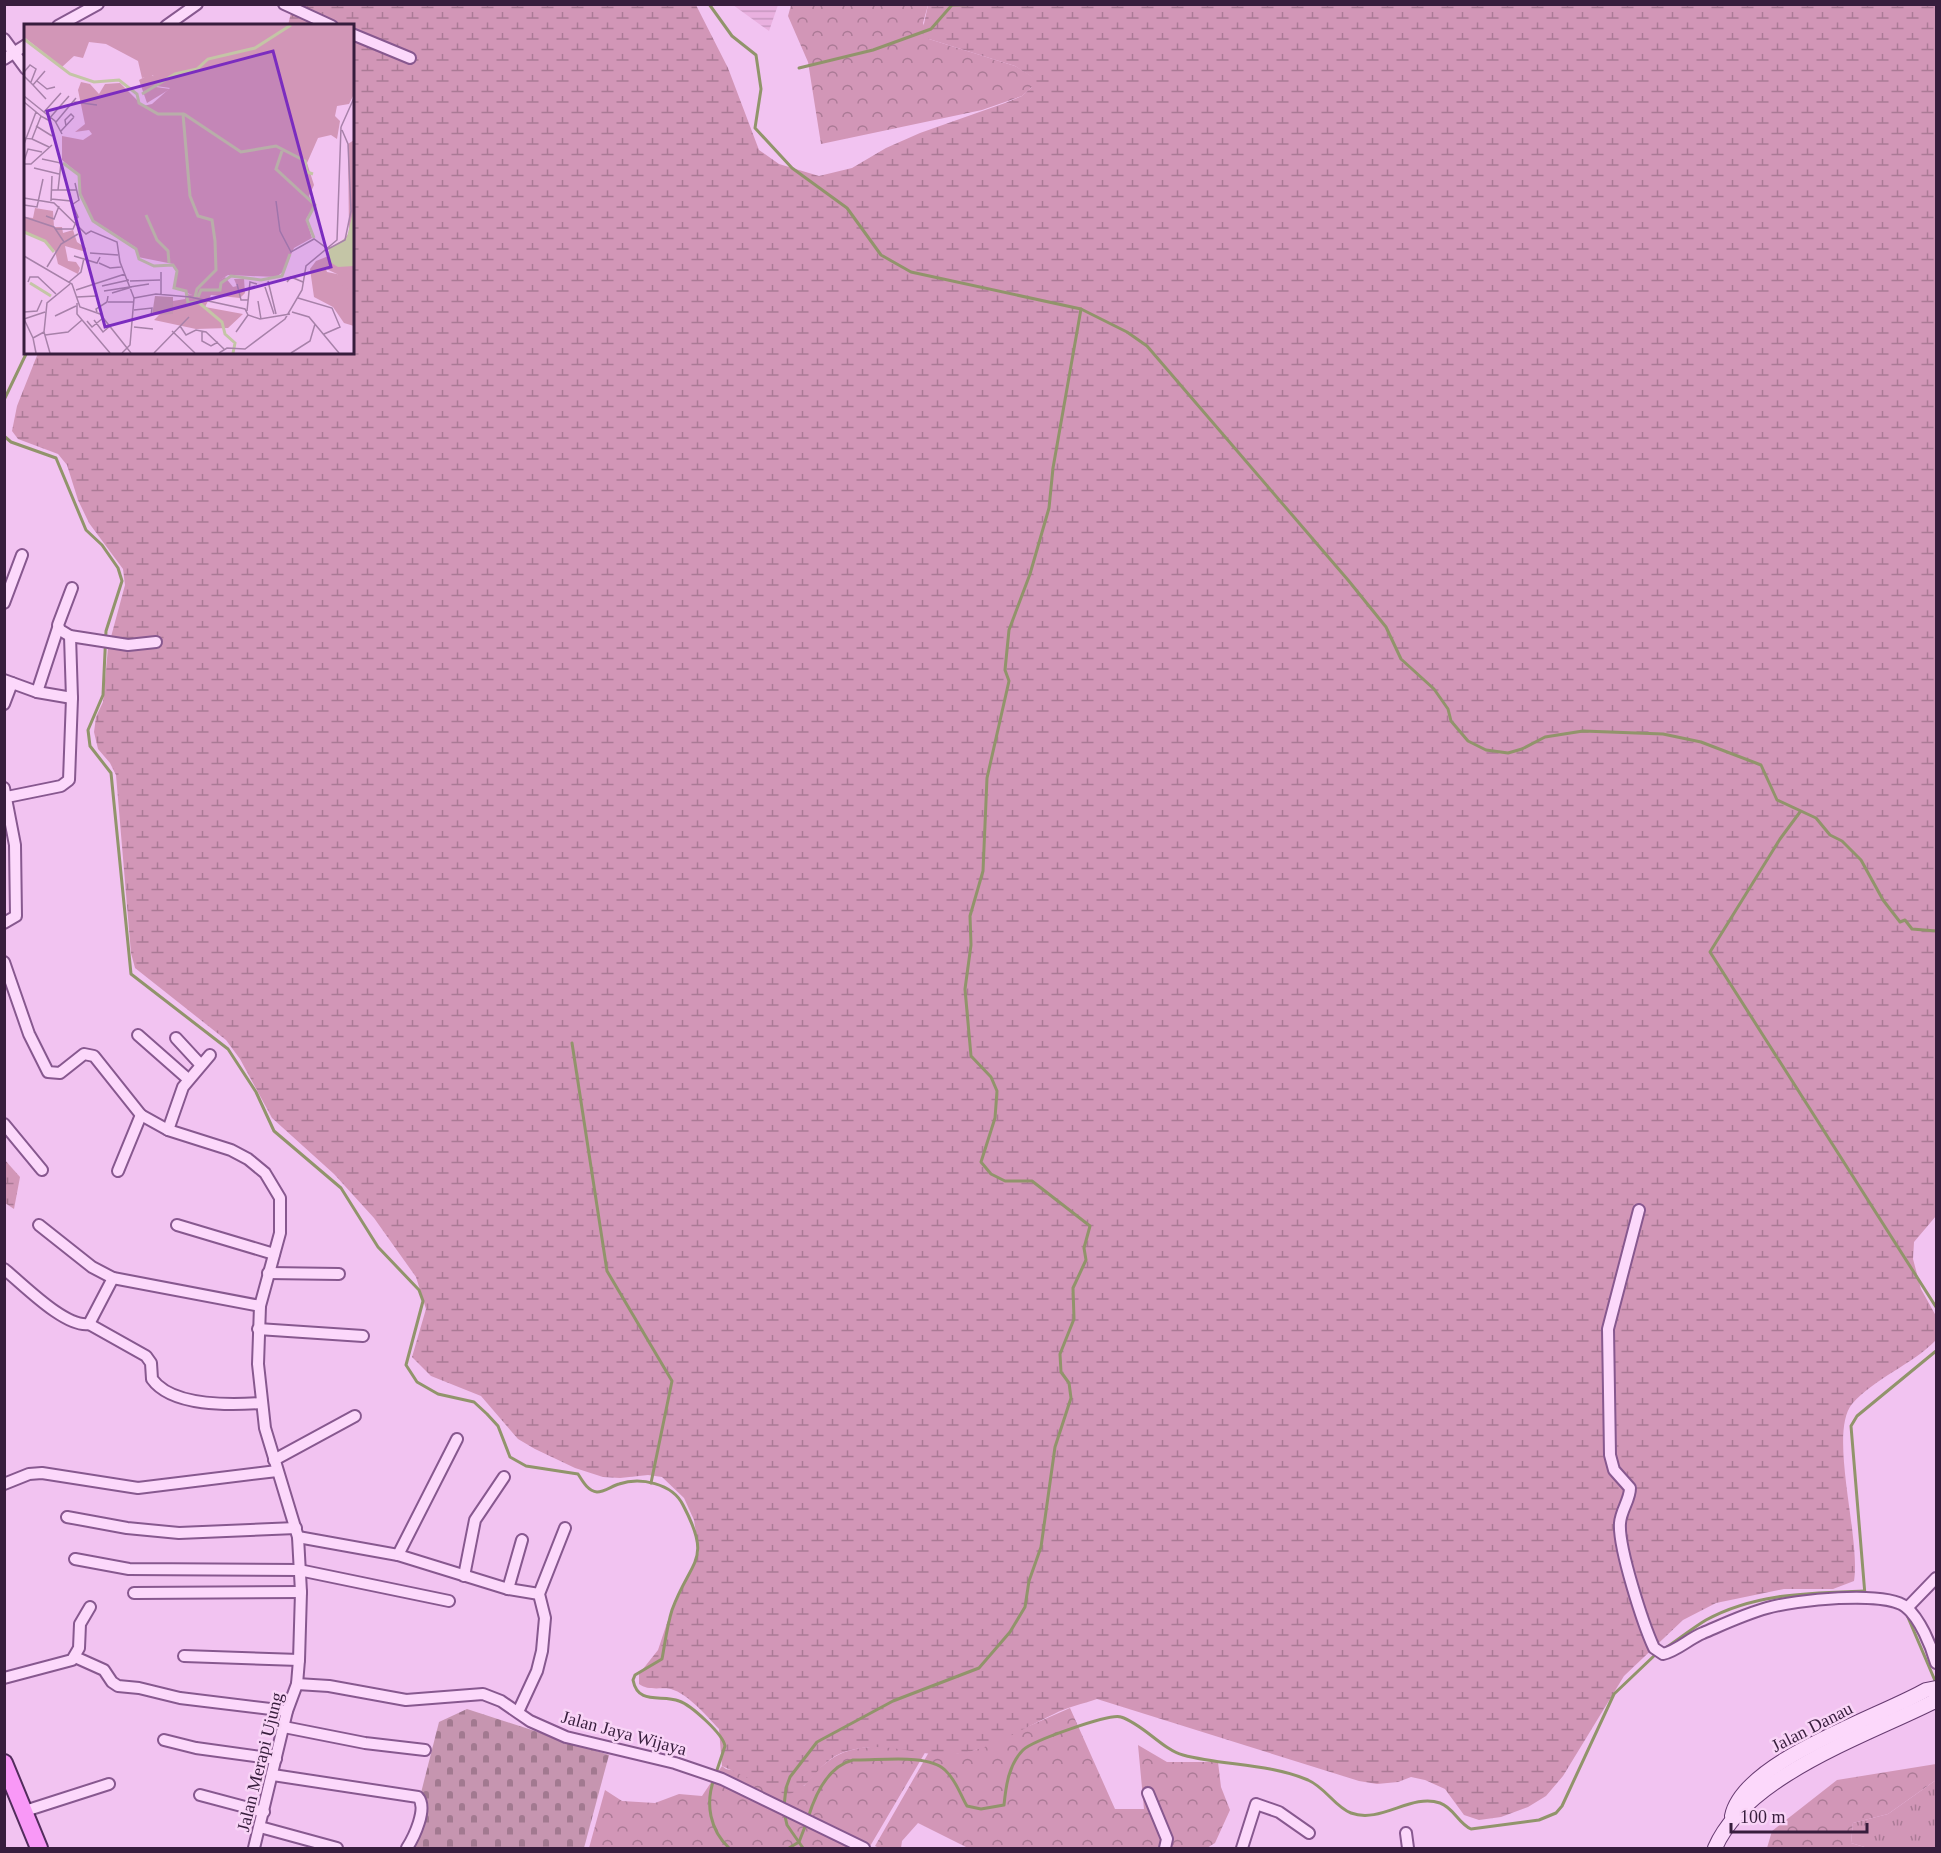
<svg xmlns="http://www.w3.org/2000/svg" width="1941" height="1853" font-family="Georgia,serif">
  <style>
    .farmland { fill: url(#farmland-rules) }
    .forest { fill: url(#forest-crowns) }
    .wetland { fill: url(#wetland-marsh) }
    .cemetery { fill: url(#cemetery-stones) }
    .park { fill: url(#park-tufts) }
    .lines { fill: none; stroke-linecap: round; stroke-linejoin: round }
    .stream { stroke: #91946b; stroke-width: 3 }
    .street-casing { stroke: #87588f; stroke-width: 14 }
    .secondary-casing { stroke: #673b71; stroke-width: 16 }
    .primary-casing { stroke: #522c5c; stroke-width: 20 }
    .street { stroke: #fcd8fb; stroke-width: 10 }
    .secondary { stroke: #fcd8fb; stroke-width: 14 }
    .primary { stroke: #f998f7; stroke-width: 16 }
    .labels { text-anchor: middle; stroke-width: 5; stroke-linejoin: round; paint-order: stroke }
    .street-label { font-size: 18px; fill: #371d3d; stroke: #f9d4f7 }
    .inset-river { fill: none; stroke: #c4c5a6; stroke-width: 3 }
    .inset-road { fill: none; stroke: #a781a9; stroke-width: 1.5 }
    .view { fill: #7b2cbf; fill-opacity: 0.15; stroke: #7b2cbf; stroke-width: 3 }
    .inset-edge { fill: none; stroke: #371d3d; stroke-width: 3 }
  </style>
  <defs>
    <pattern id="farmland-rules" width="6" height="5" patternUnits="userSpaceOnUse" patternTransform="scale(1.5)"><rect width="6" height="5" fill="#e9b0df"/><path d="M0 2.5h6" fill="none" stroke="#c897c0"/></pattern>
    <pattern id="forest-crowns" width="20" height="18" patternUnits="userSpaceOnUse" patternTransform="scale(1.5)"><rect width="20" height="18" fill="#d296b7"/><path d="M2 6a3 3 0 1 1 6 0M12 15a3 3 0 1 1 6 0" fill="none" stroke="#ab7a96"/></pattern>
    <pattern id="wetland-marsh" width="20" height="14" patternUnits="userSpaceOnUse" patternTransform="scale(1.5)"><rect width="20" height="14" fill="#d296b7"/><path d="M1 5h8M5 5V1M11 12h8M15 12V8" fill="none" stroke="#ab7a96"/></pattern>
    <pattern id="cemetery-stones" width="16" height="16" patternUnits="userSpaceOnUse" patternTransform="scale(1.5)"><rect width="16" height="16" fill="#c695b0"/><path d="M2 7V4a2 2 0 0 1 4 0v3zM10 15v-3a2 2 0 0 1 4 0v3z" fill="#a27990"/></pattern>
    <pattern id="park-tufts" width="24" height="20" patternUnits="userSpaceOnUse" patternTransform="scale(1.5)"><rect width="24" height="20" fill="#d296b7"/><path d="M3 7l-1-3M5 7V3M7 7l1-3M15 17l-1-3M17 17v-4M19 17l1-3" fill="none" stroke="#ab7a96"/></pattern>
  </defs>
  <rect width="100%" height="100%" fill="#f2c3f1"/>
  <polygon class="farmland" points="733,5 778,5 769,31"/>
  <g class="forest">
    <polygon points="791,5 928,5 923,23 929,39 1015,66 1033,77 1032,87 1022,96 982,110 821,144 808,62 788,16"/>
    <polygon points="1070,1708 1115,1809 1144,1809 1138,1745 1167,1762 1218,1762 1221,1787 1230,1810 1215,1843 1207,1848 968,1848 918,1823 902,1841 901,1848 879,1848 875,1846 929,1752 954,1754 975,1750"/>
    <path d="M891 1746 926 1751 869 1848H589L605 1790 622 1801 655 1803 679 1794 702 1796 722 1766 726 1769 804 1786C832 1751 848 1747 891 1746Z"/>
    <polygon points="1936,1764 1936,1780 1888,1814 1853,1823 1851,1843 1868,1848 1767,1848 1772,1831 1837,1780"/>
  </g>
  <g class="wetland">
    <path d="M293 5H696L728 68 759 150 779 164 819 176 852 168 886 148 920 133 1005 103 1022 96 1032 87V77L1015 66 929 39 922 33 928 5H1936V1216L1914 1242 1913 1259 1921 1289 1936 1316V1340C1912 1365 1876 1377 1852 1404 1828 1433 1861 1538 1854 1581L1833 1589H1784L1716 1603 1683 1620 1624 1676 1563 1776 1546 1796 1528 1807 1501 1817 1479 1820 1464 1815 1445 1789 1425 1780 1411 1777 1398 1782 1377 1784 1359 1781 1097 1699C1083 1704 1067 1707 1054 1714 1023 1728 990 1750 956 1754 919 1758 887 1739 847 1751 818 1759 811 1790 786 1795L722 1766 719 1729C707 1716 688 1694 671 1689 660 1687 648 1691 639 1684V1674L658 1650 667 1623 699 1552 694 1520 684 1498 662 1477 648 1475 620 1478 603 1477 575 1468 535 1449 518 1439 481 1396 431 1376 412 1357 426 1309 416 1277 374 1218 334 1174 272 1118 240 1059 226 1040 135 968 131 953 116 775 110 763 98 749 94 732 96 717 103 702 108 648 125 585 123 569 89 523 78 500 67 465 58 454 18 439 12 431 17 406 38 353 352 352V26L288 25Z"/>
    <polygon points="4,1159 20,1177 14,1209 5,1203"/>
  </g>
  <polygon class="cemetery" points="467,1709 609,1755 584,1848 407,1848 439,1722"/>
  <polygon class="park" points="1936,1780 1936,1848 1868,1848 1851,1843 1853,1823 1888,1814"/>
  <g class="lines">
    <g class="stream">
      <polyline points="709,4 732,36 756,55 761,89 755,128 792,168 847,208 881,255 911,272 1081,309 1053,468 1049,508 1030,574 1009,630 1005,670 1009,681 987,778 983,871 970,916 971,945 965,989 971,1056 991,1077 997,1091 995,1118 981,1162 991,1174 1005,1181 1032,1181 1090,1226 1084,1248 1086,1260 1073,1288 1074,1319 1060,1354 1061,1372 1069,1383 1071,1398 1055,1447 1041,1547 1029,1581 1025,1607 1010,1632 979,1668 893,1701 817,1742 790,1777 786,1788 784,1806"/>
      <polyline points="799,68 873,50 931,29 952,5 990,4"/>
      <polyline points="1081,309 1127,332 1147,346 1348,580 1386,627 1401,659 1434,689 1448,709 1451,721 1468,741 1486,750 1508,753 1522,749 1545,737 1583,731 1663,734 1701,742 1761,765 1777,800 1816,818 1830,835 1842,841 1861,860 1883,900 1900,922 1905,920 1912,929 1936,931"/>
      <polyline points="4,400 27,352"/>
      <path d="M4 436 11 442 56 458 86 530 102 545 118 568 122 581 106 631 103 695 88 730 90 746 111 773 131 974 228 1049 256 1092 274 1131 341 1188 378 1247 419 1290 423 1301 406 1365 417 1382 438 1394 474 1402 487 1414 498 1426 510 1457 526 1466 578 1474C583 1482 588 1491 597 1492 604 1492 612 1486 619 1484 640 1477 672 1483 683 1505 713 1562 691 1558 672 1610 667 1626 665 1643 662 1659L635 1675 633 1680C638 1706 662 1694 679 1701 691 1705 723 1734 725 1746L716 1773"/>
      <polyline points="1800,812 1780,839 1710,952 1936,1307"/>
      <polyline points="572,1043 607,1271 672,1381 651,1483"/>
      <polyline points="1865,1595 1851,1426 1857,1416 1936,1351"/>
      <polyline points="1907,1615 1936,1683"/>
      <path d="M1664 1649C1678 1640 1691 1629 1706 1620 1755 1593 1810 1593 1864 1591"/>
      <path d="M714 1779C705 1804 710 1830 729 1848"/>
      <polyline points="784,1812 787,1825 803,1848"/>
      <path d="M808 1818C815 1795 828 1766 853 1760 877 1761 928 1753 945 1770 956 1780 960 1794 967 1806L981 1809 1004 1805C1006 1785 1009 1764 1023 1750 1032 1741 1110 1713 1121 1717 1143 1724 1163 1750 1183 1755 1224 1766 1267 1763 1308 1780 1326 1788 1335 1807 1351 1813 1381 1824 1411 1793 1440 1803 1454 1808 1458 1823 1471 1829L1539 1820 1556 1813 1562 1806 1614 1694 1656 1654"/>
      <polyline points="789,1848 799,1842 806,1824"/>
    </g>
    <g class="street-casing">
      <g id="street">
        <polyline points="284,4 332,26"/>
        <polyline points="58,26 98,4"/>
        <polyline points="166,26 197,4"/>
        <polyline points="352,34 410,58"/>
        <polyline points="4,39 26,69"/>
        <polyline points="4,59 26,45"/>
        <polyline points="72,588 58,625 60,630 70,636 128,645 156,642"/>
        <polyline points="4,603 22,555"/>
        <polyline points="4,680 37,692 72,698"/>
        <polyline points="37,692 58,628"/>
        <polyline points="4,704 12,683"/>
        <polyline points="4,788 15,845 16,916 4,923"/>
        <polyline points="7,797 61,786 69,780 72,698 70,636"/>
        <polyline points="4,962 29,1034 48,1072 60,1073 84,1054 94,1056 141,1115 168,1130 231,1150 248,1159 265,1173 280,1198 280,1233 260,1306 258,1364 265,1428 298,1537 301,1592 299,1660 297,1684 287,1711 254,1848"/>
        <polyline points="138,1035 188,1079"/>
        <polyline points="176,1038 200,1064"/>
        <polyline points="4,1124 42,1170"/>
        <polyline points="168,1130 183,1087 210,1055"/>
        <polyline points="118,1171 141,1115"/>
        <path d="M1639 1210 1608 1329 1610 1455 1614 1470 1630 1488C1630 1500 1621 1510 1620 1523 1618 1547 1643 1624 1654 1648L1663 1654C1677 1651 1690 1638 1703 1633 1724 1624 1745 1614 1767 1608 1794 1600 1885 1590 1906 1607 1920 1619 1931 1645 1936 1663"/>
        <polyline points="39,1225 92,1267 113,1278 260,1306"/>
        <polyline points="177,1225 274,1254"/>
        <path d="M4 1269C23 1284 65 1328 89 1324L113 1278"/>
        <polyline points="268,1273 339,1274"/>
        <path d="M89 1324 146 1356 151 1363 152 1379C172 1407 230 1405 261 1403"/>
        <polyline points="258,1329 363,1336"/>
        <polyline points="274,1460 355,1416"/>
        <polyline points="4,1484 29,1474 42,1473 138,1488 277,1471"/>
        <polyline points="67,1517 127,1528 179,1533 296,1528"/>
        <polyline points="298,1537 398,1555 508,1589 539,1594"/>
        <polyline points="398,1555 457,1439"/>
        <polyline points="75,1559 129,1569 299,1570 449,1601"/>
        <polyline points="464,1576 475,1520 504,1477"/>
        <polyline points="508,1589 522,1540"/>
        <polyline points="134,1593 301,1592"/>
        <polyline points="1907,1608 1936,1578"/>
        <polyline points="184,1656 299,1660"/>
        <polyline points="75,1657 104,1670 112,1682 118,1686 139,1688 180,1698 287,1711"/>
        <polyline points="4,1678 72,1660 79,1648 80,1624 90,1607"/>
        <polyline points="297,1684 329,1686 406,1700 483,1694 501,1701 530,1721 566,1737 675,1763 722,1779 864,1848"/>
        <polyline points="518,1712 537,1671 542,1651 545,1618 539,1594 565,1528"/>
        <polyline points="284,1727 365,1743 425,1750"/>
        <polyline points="164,1740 196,1748 276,1759"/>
        <path d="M273 1775 418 1797C428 1808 414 1837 407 1848"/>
        <polyline points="1148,1793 1167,1839 1165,1848"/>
        <polyline points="200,1795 264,1812"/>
        <polyline points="25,1811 109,1784"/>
        <polyline points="260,1827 337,1848"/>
        <polyline points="1406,1833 1408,1848"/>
        <polyline points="1242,1848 1256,1804 1279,1812 1309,1833"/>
      </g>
    </g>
    <g class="secondary-casing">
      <g id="secondary">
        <path d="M1732 1816C1743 1761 1879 1717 1926 1690L1936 1688"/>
        <path d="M1715 1848C1746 1776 1865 1736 1933 1702L1936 1697"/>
      </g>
    </g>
    <g class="primary-casing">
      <polyline id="primary" points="4,1763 39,1848"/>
    </g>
    <use href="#street" class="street"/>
    <use href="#secondary" class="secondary"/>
    <use href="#primary" class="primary"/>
  </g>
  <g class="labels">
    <g class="street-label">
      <text transform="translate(1812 1727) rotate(-27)" y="6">Jalan Danau</text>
      <text transform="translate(624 1733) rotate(15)" y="6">Jalan Jaya Wijaya</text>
      <text transform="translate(260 1762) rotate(-76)" y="6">Jalan Merapi Ujung</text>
    </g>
  </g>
  <g transform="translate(24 24)">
    <rect width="330" height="330" fill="#f2c3f1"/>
    <path d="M126 50 131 53 132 63 146 65 123 79 115 56ZM307 231 300 240 303 248 313 250 320 260 330 266V302L320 299 309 283 290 273 286 245 292 237ZM201 253 209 263 213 262 210 255H220L221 269 216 274 187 271 181 283 219 290 204 304 172 305 130 296 136 290 149 289V277L161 275 162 270 172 271 175 266Z" fill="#d296b7"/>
    <path d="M0 1H330V70L325 80 313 82 311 92 316 97 313 115 307 111 294 114 283 139 290 161 285 172 290 183 282 195 288 214 270 224 259 248 252 253 204 251 171 272 150 264 153 246 149 240 114 233 111 223 69 196 57 170 55 150 38 136V112L59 116 68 110 65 106 51 108 61 100 54 66 57 58 66 60 75 70 81 60 96 59 119 82 128 80 146 64 132 62 129 51 118 54 114 37 82 20 65 18 59 34 50 32 38 43 0 13ZM11 184 29 187 30 203H38L39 209 49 206 53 218 62 224V228L41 222 44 237 52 238 56 244 54 250 34 240 31 227 21 216 0 209 1 193 9 194Z" fill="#d296b7"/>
    <path d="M131 272 149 273V290L128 291Z" fill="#c695b0"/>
    <path d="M330 116V266H327L317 260 313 250 296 242 307 231 305 225 314 223 325 209 324 120Z" fill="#d296b7"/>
    <path d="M330 184V242L314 243 304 237 305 225 323 213Z" fill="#c4c5a6"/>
    <path class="inset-river" d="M0 15 46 50 70 58 95 56 113 70 115 79 134 90H159L166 172 174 192 188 196 191 217 192 246 173 265 171 273M118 70 151 50 173 45 184 35 231 24 267 1M160 90 217 128 252 122 281 137 283 148 289 150M258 127 252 145 291 181 283 196 290 214M39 139 55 151 56 170 69 197 112 225 115 235 130 242 149 241 153 247 150 264 162 267 164 279 173 278M122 191 133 216 144 227 145 239M0 208 21 217 30 228M6 259 27 272M174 273 177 266H196L197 259 207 252 237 256 258 252 266 230M173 277 198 298 201 310 211 319 209 329"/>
    <path class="inset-road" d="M0 48 6 41 12 45 7 58M0 52 9 61 21 47M13 57 23 65 31 63M9 61 22 75M0 72 31 97 38 110M0 78 17 92M50 78 73 81M20 88 37 69M32 98 52 74M12 102 28 112M42 102 41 96 47 90 50 93M317 103 330 74M37 107 50 93M0 114 8 115 17 92 24 96 45 72M8 115 25 123M0 120 12 88M18 135 37 139 34 166H28M0 137 4 125 18 128M0 140H7L28 121M10 144 35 150M34 166H53M0 174 30 179 62 210 67 207 93 218 96 238 110 274 106 321 98 329M27 175 47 177 54 193 51 196M27 177 28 152M252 177 256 207 267 228 290 215 304 225 321 216 327 187 324 120 318 106M49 180 55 176 51 159M0 181 13 183 19 155M22 192 30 195 35 182M0 193 30 203 40 218M31 205H49L52 198M66 229 94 231M0 232 48 260 56 283 76 290 107 329M50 232 73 239 76 233M75 239 86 244 97 243M23 243 37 220 54 210M137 248V271M106 257 136 256M244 257 252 290M4 258 6 253H14L32 270M45 258 57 248 60 234M263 258 267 253 279 258M213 260 217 276H224M78 262 105 256M241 263 250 290M52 266 101 250M80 267 125 260M88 269 108 263M53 273 72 272M110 274 132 270 166 273 221 285 224 291 236 295 266 290M274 274 308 284 316 303 300 310M234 277 237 295M84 278H110M53 279V290L86 329M110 286 128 284 127 292M223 287 226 258 233 260M0 288 13 287 18 276M73 288 72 285 83 278 84 272M268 288 285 293 315 329M31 292 52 282M0 295 21 288M0 295 9 314M70 296 79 308 86 302M63 297 68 303 79 294M156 302 162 311 172 306 182 308 200 325M110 303 129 305M148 307 171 329M178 307V317L187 322 194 318M212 308 224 291M21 311 44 308 58 296M12 329 9 314 20 308M26 329 20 308 23 279 46 260M130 329 165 293M195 329 203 324 221 325 261 295 278 266 282 242 313 216 317 103M267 329 286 317 291 300"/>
    <path class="view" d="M249 27 307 243 81 303 23 87Z"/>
    <rect width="330" height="330" class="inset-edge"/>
  </g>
  <rect width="1941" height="1853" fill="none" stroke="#371d3d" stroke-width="12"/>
  <path d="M1731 1823v9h136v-9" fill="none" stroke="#371d3d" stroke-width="3"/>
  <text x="1740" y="1823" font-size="18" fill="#371d3d" stroke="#f9d4f7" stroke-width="4.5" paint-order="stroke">100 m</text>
</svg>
